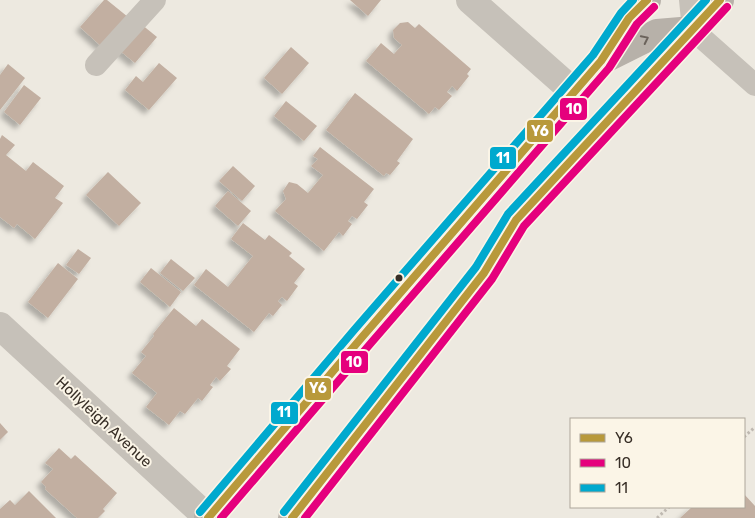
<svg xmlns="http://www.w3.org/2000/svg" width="755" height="518" font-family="Rubik,sans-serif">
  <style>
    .building { fill: #c2afa1; filter: url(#shadow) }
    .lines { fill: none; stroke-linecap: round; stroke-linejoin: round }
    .path { stroke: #bfb9b1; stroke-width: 3; stroke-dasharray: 2.5 2.5; stroke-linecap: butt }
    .lane { stroke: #c6c1b9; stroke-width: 22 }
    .street { stroke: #c6c1b9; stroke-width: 28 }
    .secondary { stroke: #b7b1a9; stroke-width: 28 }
    .bus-1-casing { stroke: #fbf5e7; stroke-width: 11 }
    .bus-2-casing { stroke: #fbf5e7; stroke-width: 11 }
    .bus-3-casing { stroke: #fbf5e7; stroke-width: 11 }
    .bus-1 { stroke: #b8993b; stroke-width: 8 }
    .bus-2 { stroke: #e5007d; stroke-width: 8 }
    .bus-3 { stroke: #00a9ce; stroke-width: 8 }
    .oneway { stroke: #6b635b }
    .bus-dot { fill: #382f27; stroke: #fbf5e7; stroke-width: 2 }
    .labels { text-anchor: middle; stroke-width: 4; stroke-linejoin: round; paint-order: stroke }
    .street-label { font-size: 15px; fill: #382f27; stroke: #fbf5e7 }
    .line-badge { stroke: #fbf5e7; stroke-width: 2 }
    .badge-label { font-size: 14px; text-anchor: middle; font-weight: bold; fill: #fff }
  </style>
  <defs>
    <filter id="shadow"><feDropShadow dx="-4.5" dy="4.5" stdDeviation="2.5" flood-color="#0004"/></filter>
  </defs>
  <rect width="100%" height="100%" fill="#ede9e0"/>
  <g class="building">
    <polygon points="104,0 107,0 128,17 102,47 80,27"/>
    <polygon points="350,0 381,0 368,16"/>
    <polygon points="408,22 415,28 419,24 471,69 467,74 469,76 457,91 452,86 447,92 452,96 439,110 435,107 429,114 366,61 381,43 394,54 402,45 394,38 393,30 400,23"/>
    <polygon points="141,24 157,37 135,63 119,50"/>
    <polygon points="291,47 309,63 282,94 264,78"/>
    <polygon points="159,63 177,78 149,110 125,90 136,76 143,82"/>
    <polygon points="8,64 25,78 0,110 0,75"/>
    <polygon points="24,85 41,98 20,125 4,112"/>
    <polygon points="355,93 413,139 397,161 400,163 390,175 386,173 384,176 326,130"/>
    <polygon points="286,101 317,126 304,141 274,116"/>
    <polygon points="2,135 15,145 6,155 26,171 33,162 64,186 55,198 63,203 35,239 17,224 14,228 0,217 0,139"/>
    <polygon points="320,147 374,189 364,202 368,205 357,219 352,216 348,221 352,224 343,236 339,232 324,251 275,211 286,199 283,191 289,182 297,184 308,193 323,175 311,166 318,159 313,156"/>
    <polygon points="233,166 255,186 242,201 219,181"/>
    <polygon points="108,172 141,203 119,226 86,195"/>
    <polygon points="228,191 251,211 238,226 215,206"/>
    <polygon points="243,223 265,240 269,235 292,253 289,256 305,269 294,283 298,286 287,301 282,297 278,301 282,305 273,316 269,313 254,332 194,285 206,269 228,287 253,256 231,239"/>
    <polygon points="78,249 91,258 79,274 66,265"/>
    <polygon points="171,259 195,278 183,291 160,273"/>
    <polygon points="58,263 78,279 48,318 28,302"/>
    <polygon points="151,268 181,292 170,307 140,282"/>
    <polygon points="174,308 196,326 202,319 240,349 227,366 231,369 220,381 216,377 210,385 213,387 202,401 198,398 185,414 180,411 169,425 146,407 157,393 132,373 146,356 141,352 154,336 153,334"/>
    <polygon points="0,423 8,432 0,440"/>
    <polygon points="59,448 71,459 75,455 117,493 103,509 105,511 98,518 77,518 45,489 46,487 41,482 53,469 45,463"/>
    <polygon points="29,491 56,518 0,518 0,509 10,500 15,505"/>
    <polygon points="744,494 755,506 755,518 680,518 692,507 744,507"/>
  </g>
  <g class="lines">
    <g class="path">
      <polyline points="744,437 755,427"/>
      <polyline points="657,518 669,507"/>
    </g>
    <g class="lane">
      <polyline points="690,0 693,30 755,85"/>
      <polyline points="96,65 155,0"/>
    </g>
    <g class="street">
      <polyline points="470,0 574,92"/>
      <polyline points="0,326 208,518"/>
    </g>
    <g class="secondary">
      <polyline points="601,61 657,33 693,30"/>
      <polyline points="208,518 363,336 601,61 629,18 647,0"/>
      <polyline points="292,518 484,273 516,220 720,0"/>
    </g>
    <g class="bus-1-casing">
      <g id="bus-1">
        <polyline points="208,518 363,336 601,61 629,18 647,0"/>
        <polyline points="292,518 484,273 516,220 720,0"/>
      </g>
    </g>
    <g class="bus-2-casing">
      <g id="bus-2">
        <polyline points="221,518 371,343 609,68 637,24 654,7"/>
        <polyline points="305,518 492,279 524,226 727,7"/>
      </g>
    </g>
    <g class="bus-3-casing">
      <g id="bus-3">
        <polyline points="200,512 355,329 593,55 621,13 633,0"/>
        <polyline points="284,512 476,267 508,214 706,0"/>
      </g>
    </g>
    <use href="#bus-1" class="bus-1"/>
    <use href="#bus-2" class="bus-2"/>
    <use href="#bus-3" class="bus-3"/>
  </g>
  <defs><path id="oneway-chevron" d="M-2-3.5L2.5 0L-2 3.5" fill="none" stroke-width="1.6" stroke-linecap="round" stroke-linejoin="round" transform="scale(1.25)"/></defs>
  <use class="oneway" href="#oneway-chevron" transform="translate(645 39) rotate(-26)"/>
  <circle class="bus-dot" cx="399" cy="278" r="4.5"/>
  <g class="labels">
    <g class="street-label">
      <text transform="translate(104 422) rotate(43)" y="5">Hollyleigh Avenue</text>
    </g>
  </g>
  <g class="line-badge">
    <rect x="559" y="97" width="29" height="24" rx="5" fill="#e5007d"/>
    <rect x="526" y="119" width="28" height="24" rx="5" fill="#b8993b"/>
    <rect x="489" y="146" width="28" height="24" rx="5" fill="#00a9ce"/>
    <rect x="340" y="350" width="29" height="24" rx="5" fill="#e5007d"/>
    <rect x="304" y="377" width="28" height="24" rx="5" fill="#b8993b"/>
    <rect x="270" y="401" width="29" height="24" rx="5" fill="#00a9ce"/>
  </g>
  <g class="badge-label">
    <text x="574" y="114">10</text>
    <text x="540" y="136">Y6</text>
    <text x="503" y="163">11</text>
    <text x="354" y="367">10</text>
    <text x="318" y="393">Y6</text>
    <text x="284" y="417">11</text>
  </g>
  <rect x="570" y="418" width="175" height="90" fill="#fbf5e7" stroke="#ada69a"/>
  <rect x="580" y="434" width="25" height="8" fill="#b8993b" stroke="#ada69a"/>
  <text x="615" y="443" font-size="15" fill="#382f27">Y6</text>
  <rect x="580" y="459" width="25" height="8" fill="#e5007d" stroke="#ada69a"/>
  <text x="615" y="468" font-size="15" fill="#382f27">10</text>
  <rect x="580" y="484" width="25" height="8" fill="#00a9ce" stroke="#ada69a"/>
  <text x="615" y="493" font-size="15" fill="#382f27">11</text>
</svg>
